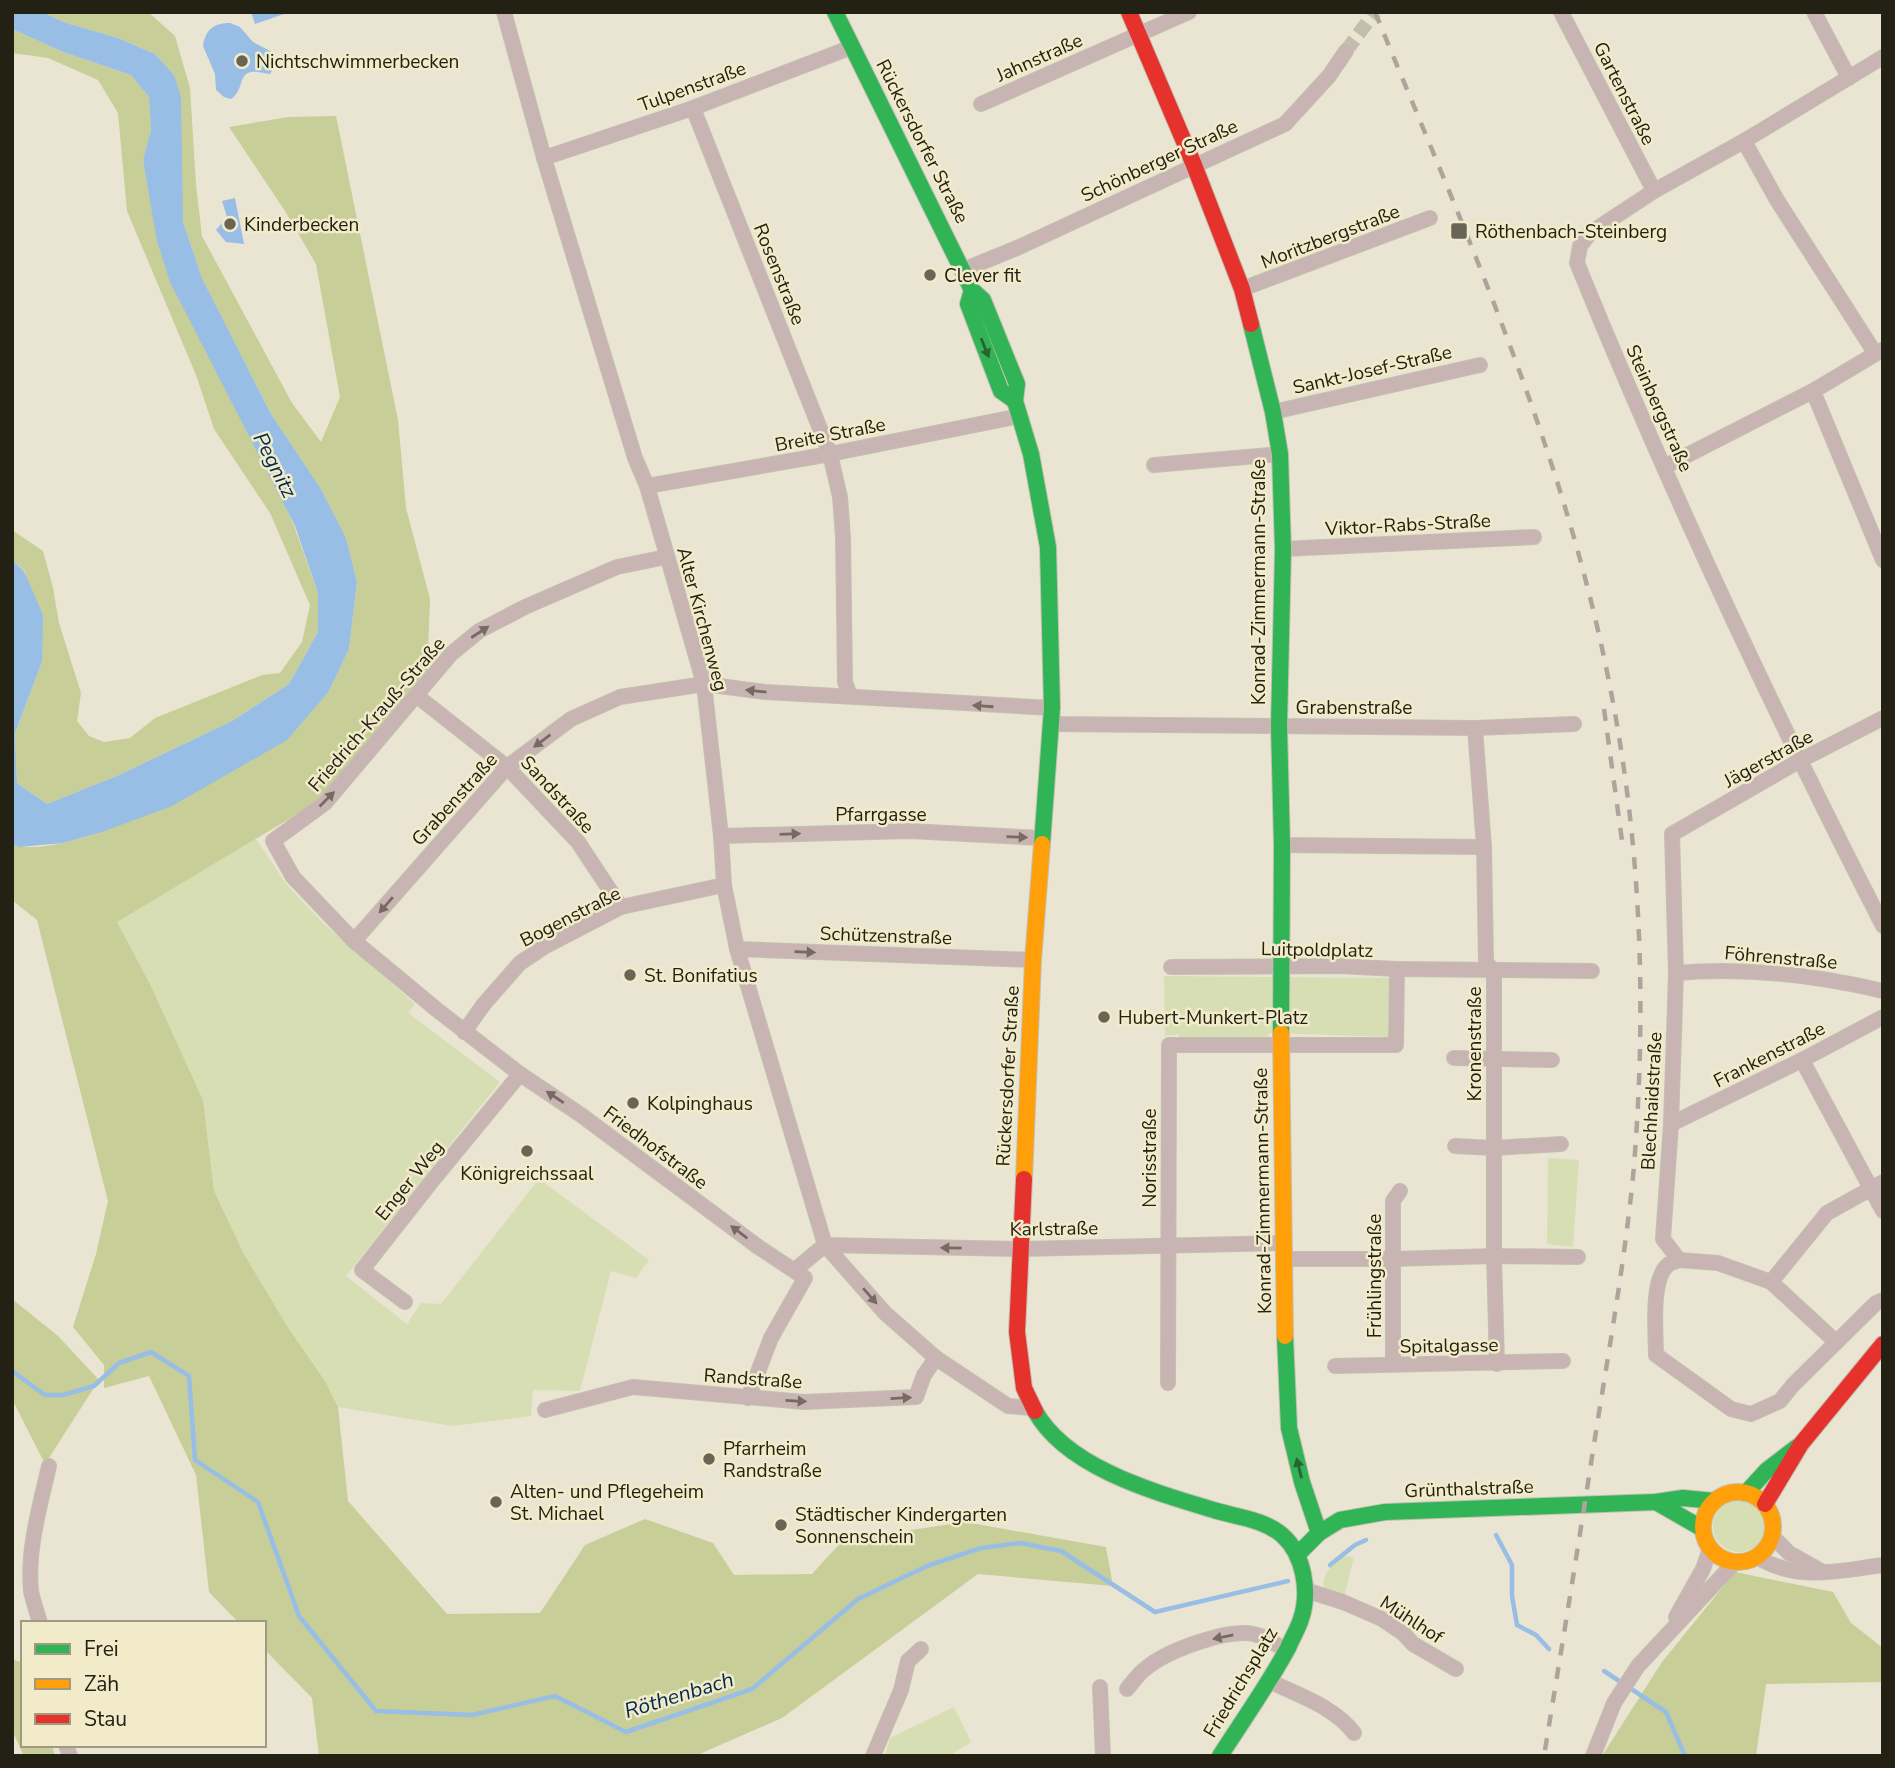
<svg xmlns="http://www.w3.org/2000/svg" width="1895" height="1768" font-family="'Nunito Sans',sans-serif">
  <style>
    .green { fill: #d8deb4 }
    .forest { fill: #c7ce97 }
    .water { fill: #98bee5 }
    .lines { fill: none; stroke-linecap: round; stroke-linejoin: round }
    .stream { stroke: #98bee5; stroke-width: 4.5 }
    .street-tunnel { stroke: #c1beac; stroke-width: 14; stroke-dasharray: 14 7; stroke-linecap: butt }
    .street-casing { stroke: #c4c0b1; stroke-width: 16 }
    .fast-casing { stroke: #c4c0b1; stroke-width: 18 }
    .slow-casing { stroke: #c4c0b1; stroke-width: 18 }
    .jam-casing { stroke: #c4c0b1; stroke-width: 18 }
    .street { stroke: #c8b4b2; stroke-width: 14 }
    .fast { stroke: #30b455; stroke-width: 16 }
    .slow { stroke: #ff9f0a; stroke-width: 16 }
    .jam { stroke: #e5322d; stroke-width: 16 }
    .rail { stroke: #afa49d; stroke-width: 4.5; stroke-dasharray: 12 12; stroke-linecap: butt }
    .oneway { fill: #296331 }
    .oneway2 { fill: #766a63 }
    .poi-dot { fill: #686556; stroke: #f2ebc9; stroke-width: 2.5 }
    .labels { text-anchor: middle; stroke-width: 5; stroke-linejoin: round; paint-order: stroke }
    .street-label { font-size: 19px; fill: #232014; stroke: #f2ebc9 }
    .poi-label { font-size: 19px; fill: #232014; stroke: #f2ebc9; text-anchor: start }
    .water-label { font-size: 21px; font-style: italic; fill: #002a52; stroke: #f2ebc9 }
  </style>
  <rect width="100%" height="100%" fill="#e9e5d2"/>
  <g class="green">
    <polygon points="256,839 287,885 321,921 415,1004 408,1013 500,1082 346,1276 407,1324 421,1303 441,1304 539,1179 649,1260 636,1278 611,1271 580,1391 533,1390 531,1416 452,1426 338,1407 325,1381 289,1329 244,1254 214,1191 203,1100 151,986 116,922"/>
    <polygon points="1164,976 1392,978 1390,1037 1269,1033 1267,1044 1179,1043 1179,1034 1165,1036"/>
    <polygon points="1548,1158 1579,1160 1573,1247 1547,1244"/>
    <circle cx="1739" cy="1526" r="26"/>
    <path d="M1345 1556 1354 1557 1343 1601 1323 1595C1323 1572 1327 1569 1345 1556Z"/>
    <polygon points="954,1707 971,1742 949,1756 885,1756 890,1738"/>
  </g>
  <g class="forest">
    <path d="M42 12H148L175 36 190 88 196 185 202 236 292 403 321 442 340 397 316 264 285 211 229 127 288 117 336 116 398 420 406 508 430 599 427 677 324 798 117 922 151 986 203 1100 214 1191 244 1254 289 1329 325 1381 338 1407 348 1501 447 1614 540 1613 585 1545 645 1519 713 1543 734 1575 812 1574 843 1540 965 1522 1106 1547 1113 1586 978 1574 782 1718 695 1756H319L312 1698 264 1649V1623H239L209 1592 196 1475 149 1376 104 1388V1365L73 1327 96 1254 108 1201 37 920 12 900V844C35 853 75 840 99 833L329 691 349 649 357 582 346 538 321 489 271 414 202 278 183 222 174 75 155 54 118 38 66 23Z"/>
    <polygon points="12,29 63,52 131,75 149,97 151,130 143,161 149,190 294,526 318,593 318,632 289,684 232,721 119,775 47,804 17,783 15,733 42,662 25,571 12,560 12,530 43,551 53,588 59,623 81,693 77,721 89,736 104,742 130,738 155,718 262,675 280,673 302,642 310,605 270,513 214,429 196,375 127,211 118,113 98,80 48,58 12,53"/>
    <polygon points="12,1299 58,1336 99,1380 45,1464 12,1399"/>
    <polygon points="1735,1572 1833,1592 1851,1623 1883,1648 1883,1682 1766,1684 1756,1756 1602,1756 1662,1662"/>
    <polygon points="12,1659 23,1663 23,1745 52,1745 55,1756 24,1756 12,1730"/>
  </g>
  <g class="water">
    <polygon points="12,12 42,12 66,23 118,38 155,54 174,75 181,97 183,222 202,278 271,414 321,489 346,538 357,582 349,649 329,691 287,740 172,806 99,833 63,843 20,847 12,844 12,560 24,571 43,615 42,662 15,733 17,783 47,804 119,775 232,721 289,684 318,632 318,593 295,526 170,282 157,241 143,160 151,130 149,97 131,75 63,52 12,29"/>
    <polygon points="251,12 284,12 284,14 255,24"/>
    <path d="M230 23 240 27 253 42 272 52 277 63 270 74C264 74 258 71 252 72 238 73 244 91 231 99L224 97 216 90 215 74 203 46C205 30 214 23 230 23Z"/>
    <polygon points="235,198 244,244 226,242 216,230 227,217 222,201"/>
  </g>
  <g class="lines">
    <g class="stream">
      <polyline points="12,1371 45,1395 63,1395 94,1386 119,1363 151,1352 189,1376 195,1460 258,1502 299,1616 376,1711 472,1715 555,1696 626,1732 752,1689 858,1599 927,1566 981,1548 1020,1543 1061,1551 1155,1612 1288,1581"/>
      <polyline points="1496,1535 1512,1565 1512,1596 1517,1625 1536,1635 1549,1649"/>
      <polyline points="1330,1565 1355,1545 1366,1540"/>
      <polyline points="1604,1671 1666,1712 1685,1756"/>
    </g>
    <polyline class="street-tunnel" points="1346,51 1375,12"/>
    <g class="street-casing">
      <g id="street">
        <polyline points="504,12 544,158 635,458 647,486 704,684 721,836 724,885 737,949 825,1245 885,1313 936,1358 1008,1406 1033,1408"/>
        <polyline points="1561,12 1654,191"/>
        <polyline points="1814,12 1849,78"/>
        <path d="M1883 57 1744 141 1654 191 1590 233 1580 246 1577 263C1669 489 1772 709 1883 926"/>
        <polyline points="981,104 1189,12"/>
        <polyline points="693,108 830,454 840,497 843,537 845,682 850,696"/>
        <polyline points="1744,141 1777,200 1875,353"/>
        <polyline points="544,158 693,108 852,47"/>
        <polyline points="963,270 1017,248 1285,124 1329,76 1346,51"/>
        <polyline points="1242,289 1430,218"/>
        <polyline points="1813,391 1883,560"/>
        <polyline points="1273,412 1480,365"/>
        <polyline points="1154,465 1280,454"/>
        <polyline points="1664,467 1813,391 1882,350"/>
        <polyline points="647,486 830,454 1020,416"/>
        <polyline points="1283,549 1534,537"/>
        <polyline points="666,557 617,567 525,607 479,631 451,654 325,803 273,841 293,877 354,941 436,1009 520,1074 581,1115 757,1246 805,1278 771,1338 748,1398"/>
        <polyline points="417,696 507,767 578,842 621,907"/>
        <path d="M1883 718 1799 761 1672 834 1676 973 1671 1124 1663 1239 1679 1260C1677 1261 1670 1263 1669 1264 1650 1278 1656 1333 1656 1355L1731 1409 1751 1414 1780 1401 1793 1385 1876 1303 1883 1300"/>
        <polyline points="1050,724 1475,728 1574,724"/>
        <polyline points="1475,728 1484,847 1486,962 1494,972 1494,1256 1497,1364"/>
        <polyline points="721,836 910,831 1041,838"/>
        <polyline points="1282,845 1484,847"/>
        <polyline points="354,941 507,767 571,719 620,697 704,684 765,692 1052,708"/>
        <polyline points="737,949 1033,960"/>
        <polyline points="1397,969 1592,971"/>
        <path d="M1676 973C1745 967 1815 975 1883 991"/>
        <polyline points="464,1032 484,1004 520,963 544,947 621,907 724,885"/>
        <polyline points="1454,1058 1552,1060"/>
        <polyline points="1802,1060 1883,1211"/>
        <polyline points="1671,1124 1802,1060 1883,1017"/>
        <polyline points="1455,1146 1494,1148 1561,1144"/>
        <polyline points="825,1245 1020,1249 1283,1243"/>
        <polyline points="1284,1259 1393,1259 1494,1256 1578,1257"/>
        <polyline points="1679,1260 1718,1263 1771,1282 1836,1342"/>
        <polyline points="796,1269 825,1245"/>
        <polyline points="1771,1282 1827,1213 1883,1182"/>
        <polyline points="405,1302 362,1270 432,1181 520,1074"/>
        <polyline points="1393,1364 1393,1201 1400,1191"/>
        <polyline points="1335,1366 1563,1361"/>
        <polyline points="1168,1383 1169,1045 1396,1045 1397,969 1338,966 1171,967"/>
        <polyline points="545,1410 633,1387 804,1402 916,1397 924,1375 936,1358"/>
        <polyline points="1772,1536 1789,1553 1821,1571"/>
        <path d="M1757 1557C1798 1582 1838 1571 1883 1565"/>
        <polyline points="1305,1590 1343,1602 1382,1619 1403,1633 1413,1644 1456,1669"/>
        <polyline points="1676,1617 1703,1569 1710,1549"/>
        <path d="M40 1623C37 1612 33 1601 31 1591 27 1549 40 1506 49 1466"/>
        <path d="M1269 1681C1298 1695 1335 1707 1354 1733"/>
        <polyline points="1100,1687 1103,1756"/>
        <path d="M1127 1689C1133 1682 1138 1674 1145 1669 1166 1651 1219 1632 1247 1633 1262 1634 1274 1643 1286 1651"/>
        <polyline points="66,1745 70,1756"/>
        <polyline points="873,1756 901,1690 908,1661 921,1649"/>
        <polyline points="1593,1756 1614,1703 1638,1666 1735,1562"/>
      </g>
    </g>
    <g class="fast-casing">
      <g id="fast">
        <polyline points="835,12 972,290 983,300 1017,384 1015,401 1031,454 1048,547 1052,708 1042,844"/>
        <polyline points="972,290 968,304 1001,391 1015,401"/>
        <polyline points="1251,324 1273,412 1280,454 1283,549 1279,726 1282,845 1281,1033"/>
        <polyline points="1285,1336 1289,1428 1302,1482 1319,1533"/>
        <path d="M1035 1411C1067 1469 1158 1493 1217 1511 1238 1517 1265 1520 1282 1535 1304 1554 1310 1592 1301 1619 1298 1629 1292 1638 1288 1648 1268 1685 1243 1720 1220 1756"/>
        <polyline points="1746,1493 1767,1470 1797,1447"/>
        <polyline points="1656,1502 1703,1529"/>
        <polyline points="1297,1555 1319,1533 1340,1520 1385,1512 1656,1502 1683,1498 1714,1501"/>
      </g>
    </g>
    <g class="slow-casing">
      <g id="slow">
        <polyline points="1281,1033 1285,1336"/>
        <polyline points="1024,1179 1033,960 1042,844"/>
        <circle cx="1738" cy="1527" r="35"/>
      </g>
    </g>
    <g class="jam-casing">
      <g id="jam">
        <polyline points="1129,12 1194,165 1242,289 1251,324"/>
        <polyline points="1024,1179 1017,1332 1024,1388 1035,1411"/>
        <polyline points="1765,1504 1801,1444 1883,1344"/>
      </g>
    </g>
    <use href="#street" class="street"/>
    <use href="#fast" class="fast"/>
    <use href="#slow" class="slow"/>
    <use href="#jam" class="jam"/>
    <g class="rail">
      <path d="M1375 12C1466 234 1566 455 1611 692 1642 851 1647 1015 1633 1177 1624 1266 1608 1355 1594 1444 1578 1548 1561 1652 1544 1756"/>
      <polyline points="1604,709 1623,848"/>
    </g>
  </g>
  <defs><path id="oneway-solid" d="M-6-.8H1V-3.2L6.5 0L1 3.2V.8H-6Z" transform="scale(1.75)"/></defs>
  <g class="oneway">
    <use href="#oneway-solid" transform="translate(985 348) rotate(68)"/>
    <use href="#oneway-solid" transform="translate(1299 1468) rotate(-104)"/>
  </g>
  <g class="oneway2">
    <use href="#oneway-solid" transform="translate(480 632) rotate(-33)"/>
    <use href="#oneway-solid" transform="translate(756 691) rotate(-174)"/>
    <use href="#oneway-solid" transform="translate(983 706) rotate(-176)"/>
    <use href="#oneway-solid" transform="translate(542 741) rotate(143)"/>
    <use href="#oneway-solid" transform="translate(327 799) rotate(-45)"/>
    <use href="#oneway-solid" transform="translate(790 834) rotate(-2)"/>
    <use href="#oneway-solid" transform="translate(1017 837) rotate(2)"/>
    <use href="#oneway-solid" transform="translate(386 905) rotate(131)"/>
    <use href="#oneway-solid" transform="translate(805 952) rotate(2)"/>
    <use href="#oneway-solid" transform="translate(555 1097) rotate(-146)"/>
    <use href="#oneway-solid" transform="translate(739 1232) rotate(-143)"/>
    <use href="#oneway-solid" transform="translate(951 1248) rotate(-179)"/>
    <use href="#oneway-solid" transform="translate(870 1296) rotate(49)"/>
    <use href="#oneway-solid" transform="translate(901 1398) rotate(-3)"/>
    <use href="#oneway-solid" transform="translate(796 1401) rotate(3)"/>
    <use href="#oneway-solid" transform="translate(1223 1637) rotate(169)"/>
  </g>
  <g class="poi-dot">
    <circle cx="242" cy="61" r="7"/>
    <circle cx="230" cy="224" r="7"/>
    <rect x="1450" y="222" width="18" height="18" rx="3.5"/>
    <circle cx="930" cy="275" r="7"/>
    <circle cx="630" cy="975" r="7"/>
    <circle cx="1104" cy="1017" r="7"/>
    <circle cx="633" cy="1103" r="7"/>
    <circle cx="527" cy="1151" r="7"/>
    <circle cx="709" cy="1459" r="7"/>
    <circle cx="496" cy="1502" r="7"/>
    <circle cx="781" cy="1525" r="7"/>
  </g>
  <g class="labels">
    <g class="street-label">
      <text transform="translate(1039 57) rotate(-24)" y="7">Jahnstraße</text>
      <text transform="translate(692 86) rotate(-20)" y="7">Tulpenstraße</text>
      <text transform="translate(1625 93) rotate(63)" y="7">Gartenstraße</text>
      <text transform="translate(923 141) rotate(63)" y="7">Rückersdorfer Straße</text>
      <text transform="translate(1159 160) rotate(-25)" y="7">Schönberger Straße</text>
      <text transform="translate(1330 236) rotate(-21)" y="7">Moritzbergstraße</text>
      <text transform="translate(780 274) rotate(68)" y="7">Rosenstraße</text>
      <text transform="translate(1372 369) rotate(-13)" y="7">Sankt-Josef-Straße</text>
      <text transform="translate(1660 408) rotate(66)" y="7">Steinbergstraße</text>
      <text transform="translate(830 434) rotate(-11)" y="7">Breite Straße</text>
      <text transform="translate(1408 524) rotate(-3)" y="7">Viktor-Rabs-Straße</text>
      <text transform="translate(1258 582) rotate(-90)" y="7">Konrad-Zimmermann-Straße</text>
      <text transform="translate(703 619) rotate(75)" y="7">Alter Kirchenweg</text>
      <text x="1354" y="714">Grabenstraße</text>
      <text transform="translate(376 714) rotate(-49)" y="7">Friedrich-Krauß-Straße</text>
      <text transform="translate(1768 758) rotate(-29)" y="7">Jägerstraße</text>
      <text transform="translate(558 794) rotate(47)" y="7">Sandstraße</text>
      <text transform="translate(454 799) rotate(-48)" y="7">Grabenstraße</text>
      <text x="881" y="821">Pfarrgasse</text>
      <text transform="translate(570 916) rotate(-27)" y="7">Bogenstraße</text>
      <text transform="translate(886 935) rotate(2)" y="7">Schützenstraße</text>
      <text transform="translate(1317 949) rotate(1)" y="7">Luitpoldplatz</text>
      <text transform="translate(1781 957) rotate(5)" y="7">Föhrenstraße</text>
      <text transform="translate(1474 1044) rotate(-90)" y="7">Kronenstraße</text>
      <text transform="translate(1769 1054) rotate(-27)" y="7">Frankenstraße</text>
      <text transform="translate(1007 1076) rotate(-87)" y="7">Rückersdorfer Straße</text>
      <text transform="translate(1651 1101) rotate(-87)" y="7">Blechhaidstraße</text>
      <text transform="translate(656 1147) rotate(37)" y="7">Friedhofstraße</text>
      <text transform="translate(1149 1158) rotate(-90)" y="7">Norisstraße</text>
      <text transform="translate(409 1180) rotate(-51)" y="7">Enger Weg</text>
      <text transform="translate(1262 1191) rotate(-91)" y="7">Konrad-Zimmermann-Straße</text>
      <text transform="translate(1054 1228) rotate(-1)" y="7">Karlstraße</text>
      <text transform="translate(1374 1276) rotate(-90)" y="7">Frühlingstraße</text>
      <text transform="translate(1449 1345) rotate(-1)" y="7">Spitalgasse</text>
      <text transform="translate(753 1378) rotate(4)" y="7">Randstraße</text>
      <text transform="translate(1469 1488) rotate(-2)" y="7">Grünthalstraße</text>
      <text transform="translate(1412 1619) rotate(33)" y="7">Mühlhof</text>
      <text transform="translate(1240 1682) rotate(-59)" y="7">Friedrichsplatz</text>
    </g>
    <g class="poi-label">
      <text x="256" y="68">Nichtschwimmerbecken</text>
      <text x="244" y="231">Kinderbecken</text>
      <text x="1475" y="238">Röthenbach-Steinberg</text>
      <text x="944" y="282">Clever fit</text>
      <text x="644" y="982">St. Bonifatius</text>
      <text x="1118" y="1024">Hubert-Munkert-Platz</text>
      <text x="647" y="1110">Kolpinghaus</text>
      <text x="527" y="1180" text-anchor="middle">Königreichssaal</text>
      <text x="723" y="1455">Pfarrheim<tspan x="723" dy="22">Randstraße</tspan></text>
      <text x="510" y="1498">Alten- und Pflegeheim<tspan x="510" dy="22">St. Michael</tspan></text>
      <text x="795" y="1521">Städtischer Kindergarten<tspan x="795" dy="22">Sonnenschein</tspan></text>
    </g>
    <g class="water-label">
      <text transform="translate(275 465) rotate(63)" y="7">Pegnitz</text>
      <text transform="translate(679 1695) rotate(-17)" y="7">Röthenbach</text>
    </g>
  </g>
  <rect width="1895" height="1768" fill="none" stroke="#232014" stroke-width="28"/>
  <rect x="21" y="1621" width="245" height="126" fill="#f2ebc9" stroke="#9f9a81" stroke-width="2"/>
  <rect x="35" y="1644" width="35" height="10" fill="#30b455" stroke="#9f9a81" stroke-width="2"/>
  <text x="84" y="1656" font-size="21" fill="#232014">Frei</text>
  <rect x="35" y="1679" width="35" height="10" fill="#ff9f0a" stroke="#9f9a81" stroke-width="2"/>
  <text x="84" y="1691" font-size="21" fill="#232014">Zäh</text>
  <rect x="35" y="1714" width="35" height="10" fill="#e5322d" stroke="#9f9a81" stroke-width="2"/>
  <text x="84" y="1726" font-size="21" fill="#232014">Stau</text>
</svg>
